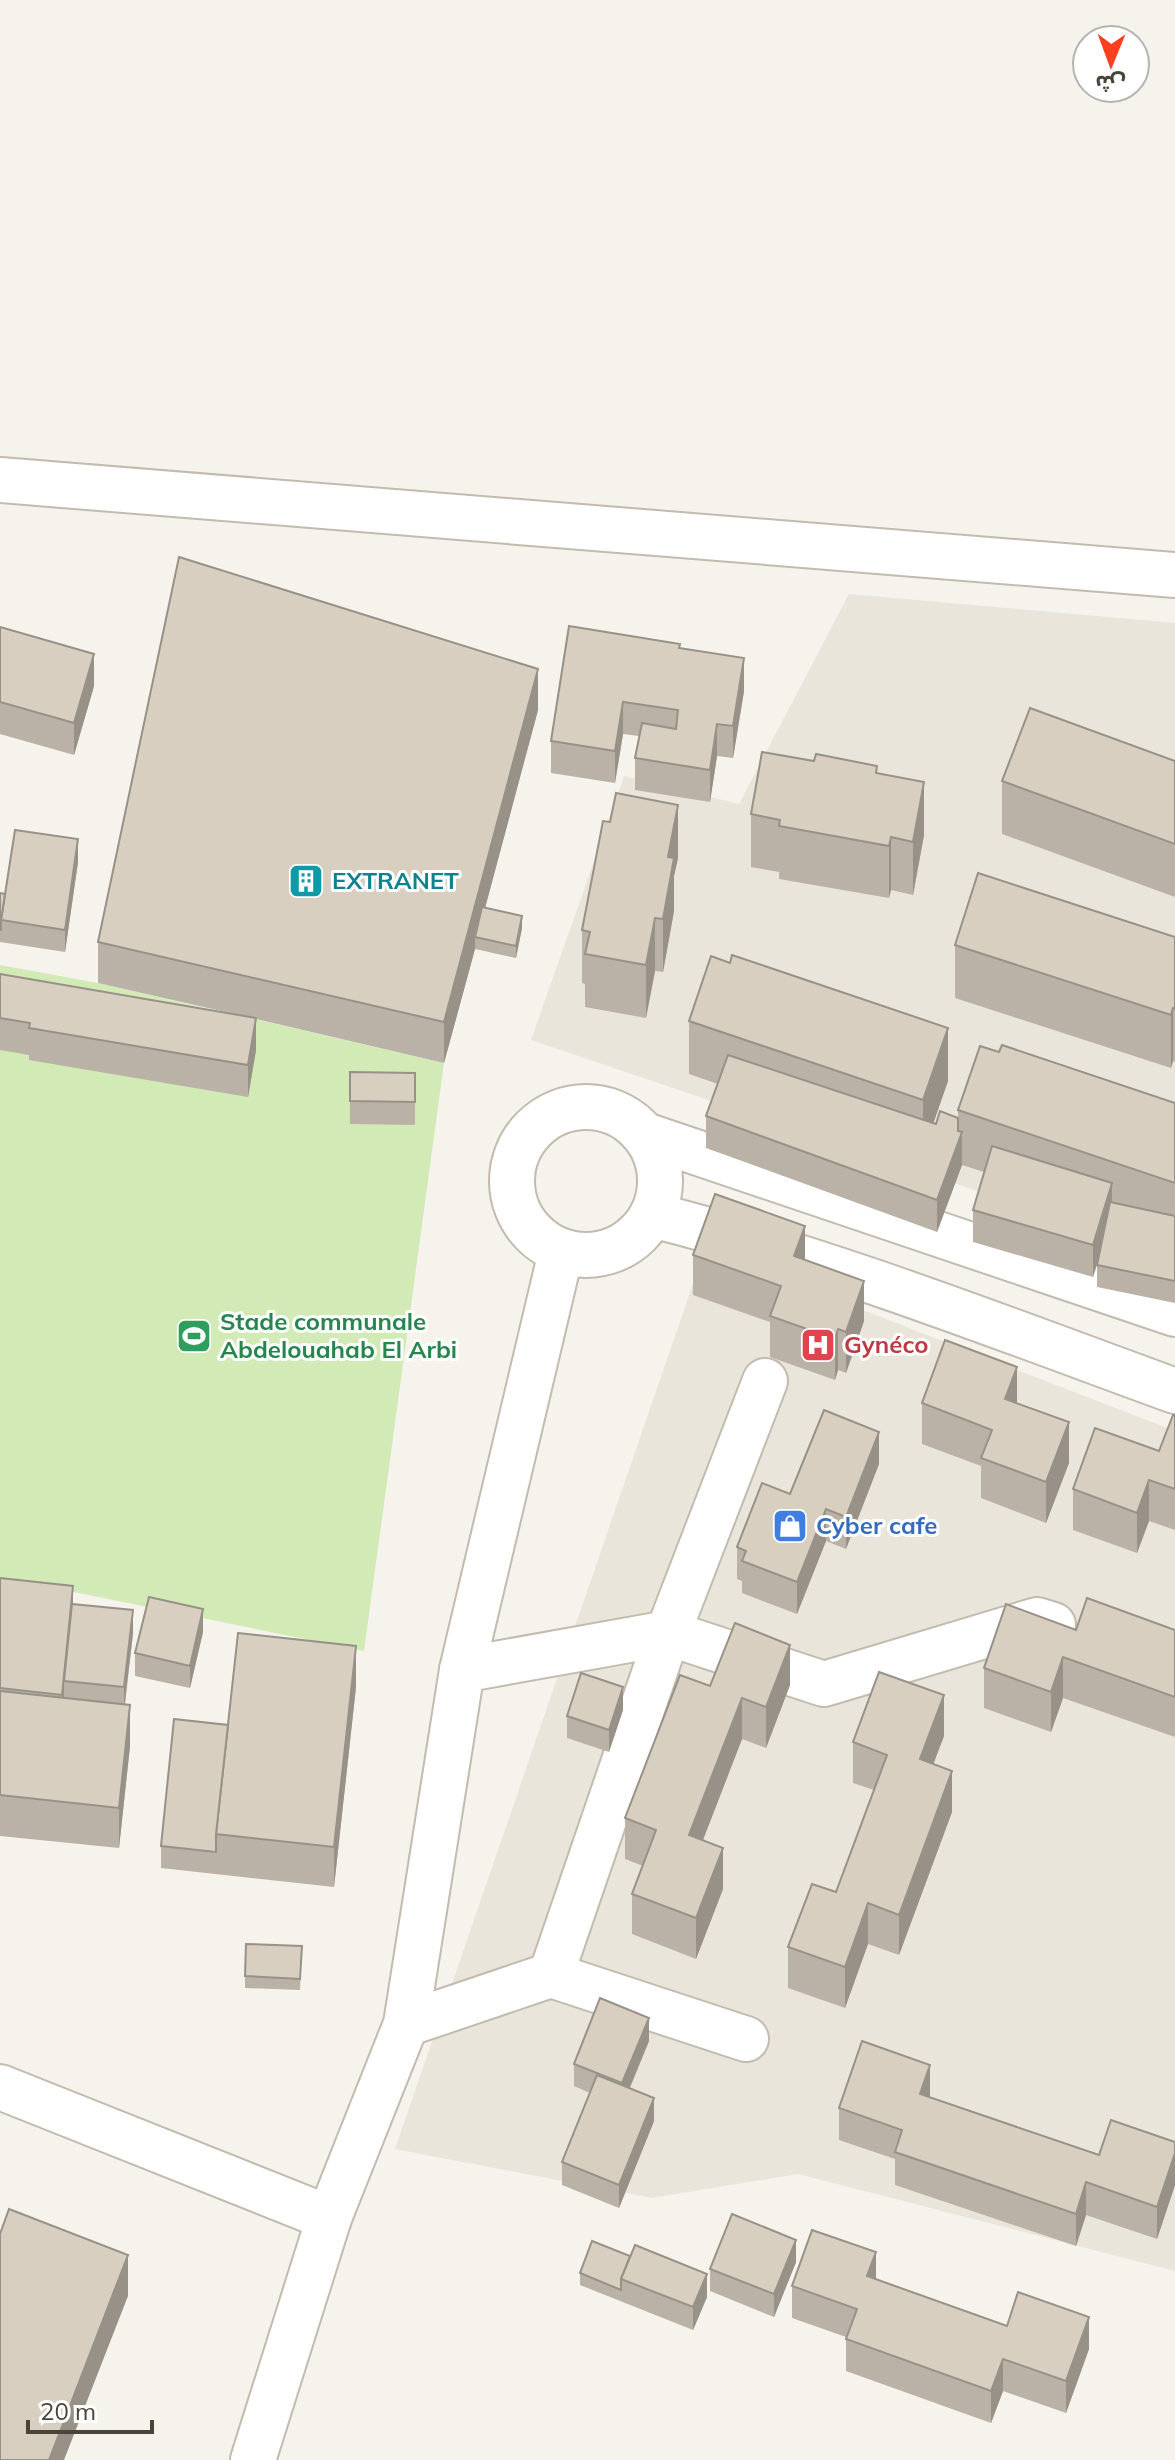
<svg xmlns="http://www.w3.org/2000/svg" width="1175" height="2460" font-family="Mulish,'Noto Sans Arabic',sans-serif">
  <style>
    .residential { fill: #eae5da }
    .green { fill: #d2eab5 }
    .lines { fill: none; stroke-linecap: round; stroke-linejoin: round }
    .minor-casing { stroke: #c2bbae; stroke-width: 48 }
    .minor { stroke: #fff; stroke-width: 44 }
    .wall { fill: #bab2a6 }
    .shaded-wall { fill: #979187 }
    .building { fill: #d8cfc1; stroke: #979187; stroke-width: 2 }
    .labels { text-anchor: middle; stroke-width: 6; stroke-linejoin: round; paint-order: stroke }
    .culture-label { font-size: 24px; font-weight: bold; fill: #0d838f; stroke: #fff; text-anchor: start }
    .leisure-label { font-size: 24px; font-weight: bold; fill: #27864d; stroke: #fff; text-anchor: start }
    .health-label { font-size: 24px; font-weight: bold; fill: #be3a42; stroke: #fff; text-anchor: start }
    .shop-label { font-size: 24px; font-weight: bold; fill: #366cbe; stroke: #fff; text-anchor: start }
  </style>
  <rect width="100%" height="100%" fill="#f6f3ec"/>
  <g class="residential">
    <polygon points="849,594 1175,623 1175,1258 531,1040 624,776 739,804"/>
    <polygon points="705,1249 1175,1431 1175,2271 798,2174 652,2198 395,2149"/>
  </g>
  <polygon class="green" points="0,965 98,983 444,1063 364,1651 0,1577"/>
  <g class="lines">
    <g class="minor-casing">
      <g id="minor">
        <polyline points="0,480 1175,575"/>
        <circle cx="586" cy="1181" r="74"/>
        <polyline points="645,1135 1175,1314"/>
        <path d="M652 1215C830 1260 1002 1328 1175 1391"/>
        <polyline points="462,1670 561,1252"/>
        <polyline points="551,1975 746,2039"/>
        <polyline points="406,2024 551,1975 668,1633 765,1381"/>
        <polyline points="0,2087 329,2218"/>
        <polyline points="253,2460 329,2218 406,2024 462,1670 668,1633 824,1684 1037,1620 1053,1625"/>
      </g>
    </g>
    <use href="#minor" class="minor"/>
  </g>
  <g class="wall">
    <polygon points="0,627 94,686 74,755 0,734"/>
    <polygon points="680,649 744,691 733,758 717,756 710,802 635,790 635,758 639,736 623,734 615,783 551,773 551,741"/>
    <polygon points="538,710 485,908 522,928 516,958 475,949 444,1063 256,1019 256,1050 248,1097 29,1060 29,1055 0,1050 0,974 230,1013 98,983 98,942"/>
    <polygon points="1175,761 1175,897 1002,834 1002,781"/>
    <polygon points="877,774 924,835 913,895 891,890 889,898 779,879 779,872 751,867 751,814"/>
    <polygon points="678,858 674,876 674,911 663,972 655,971 646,1018 585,1007 585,984 582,983 582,930"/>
    <polygon points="78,862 65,952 0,942 0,893 5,894"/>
    <polygon points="1175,937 1175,1062 1173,1061 1171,1068 955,998 955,945"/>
    <polygon points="689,1021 948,1081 933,1124 936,1124 958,1118 958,1110 1175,1103 1175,1303 1097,1287 1097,1265 1093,1277 973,1242 973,1210 984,1172 962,1165 937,1232 706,1148 706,1116 718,1084 689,1074"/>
    <polygon points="350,1072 415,1073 415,1125 350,1124"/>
    <polygon points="693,1255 805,1260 864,1321 846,1373 838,1370 835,1380 770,1357 770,1322 693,1295"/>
    <polygon points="922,1403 1017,1403 1069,1463 1046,1523 981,1498 981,1466 922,1444"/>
    <polygon points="1175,1415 1175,1530 1149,1521 1137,1553 1073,1530 1073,1489 1159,1451"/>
    <polygon points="879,1464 846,1549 826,1541 797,1614 742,1593 742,1581 737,1579 737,1547 790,1494"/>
    <polygon points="0,1578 73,1604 133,1633 125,1705 130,1746 119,1848 0,1836"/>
    <polygon points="1076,1630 1175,1630 1175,1737 1063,1698 1051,1732 984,1708 984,1668"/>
    <polygon points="203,1632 190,1688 135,1676 135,1653"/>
    <polygon points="790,1685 766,1748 742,1739 703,1840 723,1889 696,1959 632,1934 632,1894 643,1866 625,1859 625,1818 710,1686"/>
    <polygon points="356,1687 334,1887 161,1868 161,1846 228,1725"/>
    <polygon points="623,1710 609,1752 567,1738 567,1716"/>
    <polygon points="944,1736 933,1764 952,1812 899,1955 868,1944 845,2008 788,1988 788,1947 836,1892 874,1790 853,1783 853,1742"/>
    <polygon points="302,1946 300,1990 245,1988 245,1976"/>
    <polygon points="649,2041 630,2088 654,2121 619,2208 562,2185 562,2162 590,2093 574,2086 574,2064"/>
    <polygon points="930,2097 1099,2155 1175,2142 1175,2185 1157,2239 1086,2215 1076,2246 895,2185 895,2159 839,2140 839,2108"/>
    <polygon points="592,2241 707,2297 693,2330 580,2285 580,2273"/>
    <polygon points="796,2262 774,2317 710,2291 710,2269"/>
    <polygon points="876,2279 1007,2326 1089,2349 1066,2413 1003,2391 991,2423 846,2371 846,2337 792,2318 792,2286"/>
  </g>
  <g class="shaded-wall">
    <polygon points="94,654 94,686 74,755 74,723"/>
    <polygon points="744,658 744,691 733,758 733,726"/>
    <polygon points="538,669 538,710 477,938 475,937 475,949 444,1063 444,1022"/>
    <polygon points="623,702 623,734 615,783 615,751"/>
    <polygon points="717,724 717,756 710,802 710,770"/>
    <polygon points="924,782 924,835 913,895 913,842"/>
    <polygon points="678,805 678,858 674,876 674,911 663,972 663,919 668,857"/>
    <polygon points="891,837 891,890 889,898 889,846"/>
    <polygon points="78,839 78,862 65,952 65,930"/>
    <polygon points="522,916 522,928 516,958 516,946"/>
    <polygon points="655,918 655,971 646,1018 646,965"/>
    <polygon points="1173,1008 1173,1061 1171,1068 1171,1015"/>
    <polygon points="256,1018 256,1050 248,1097 248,1065"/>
    <polygon points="948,1028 948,1081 923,1153 923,1100"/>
    <polygon points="962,1132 962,1165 937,1232 937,1200"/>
    <polygon points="1112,1183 1112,1215 1093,1277 1093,1245"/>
    <polygon points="805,1226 805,1266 794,1256"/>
    <polygon points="864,1281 864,1321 846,1373 846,1332"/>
    <polygon points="838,1329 838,1370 835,1380 835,1339"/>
    <polygon points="1017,1367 1017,1407 1005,1399"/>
    <polygon points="1069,1422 1069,1463 1046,1523 1046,1482"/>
    <polygon points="879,1432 879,1464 846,1549 846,1517"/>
    <polygon points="1149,1480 1149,1521 1137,1553 1137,1513"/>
    <polygon points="826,1509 826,1541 797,1614 797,1582"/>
    <polygon points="73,1586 73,1618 64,1681 64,1703 62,1727 62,1695"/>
    <polygon points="203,1609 203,1632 190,1688 190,1666"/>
    <polygon points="133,1610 133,1633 124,1709 124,1687"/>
    <polygon points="790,1645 790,1685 766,1748 766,1707"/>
    <polygon points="356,1646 356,1687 334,1887 334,1847"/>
    <polygon points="1063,1657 1063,1698 1051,1732 1051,1692"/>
    <polygon points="623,1687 623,1710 609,1752 609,1730"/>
    <polygon points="944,1695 944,1736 920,1799 920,1759"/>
    <polygon points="742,1698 742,1739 689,1876 689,1835"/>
    <polygon points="130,1705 130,1746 119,1848 119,1808"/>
    <polygon points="952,1771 952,1812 899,1955 899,1915"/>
    <polygon points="723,1848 723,1889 696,1959 696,1918"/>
    <polygon points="868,1903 868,1944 845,2008 845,1967"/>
    <polygon points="649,2018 649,2041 622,2106 622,2083"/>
    <polygon points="930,2065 930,2097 920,2094"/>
    <polygon points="654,2098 654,2121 619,2208 619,2185"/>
    <polygon points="1175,2153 1175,2185 1157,2239 1157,2207"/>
    <polygon points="1086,2182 1086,2215 1076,2246 1076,2214"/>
    <polygon points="796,2240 796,2262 774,2317 774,2294"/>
    <polygon points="876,2252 876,2284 867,2276"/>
    <polygon points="128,2255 128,2296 64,2460 49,2460"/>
    <polygon points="707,2274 707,2297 693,2330 693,2307"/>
    <polygon points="1089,2317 1089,2349 1066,2413 1066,2381"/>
    <polygon points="1003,2359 1003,2391 991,2423 991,2391"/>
  </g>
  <g class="building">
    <polygon points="179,557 538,669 444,1022 98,942"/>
    <polygon points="569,626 680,644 679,648 744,658 733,726 717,724 710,770 635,758 642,723 676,729 678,710 623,702 615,751 551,741"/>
    <polygon points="0,627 94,654 74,723 0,702"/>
    <polygon points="1030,708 1175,761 1175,844 1002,781"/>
    <polygon points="762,752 814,761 816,754 877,766 876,773 924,782 913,842 891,837 889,846 779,826 780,820 751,814"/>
    <polygon points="616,793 678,805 668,857 674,858 663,919 655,918 646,965 585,954 590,932 582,930 603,821 610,822"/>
    <polygon points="15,830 78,839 65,930 1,920"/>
    <polygon points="978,873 1175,937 1175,1009 1173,1008 1171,1015 955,945"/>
    <polygon points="0,893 5,894 1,920 1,930 0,930"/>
    <polygon points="482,907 522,916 516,946 475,937"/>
    <polygon points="732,955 948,1028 923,1100 689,1021 711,956 730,963"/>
    <polygon points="0,974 256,1018 248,1065 29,1028 30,1023 0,1018"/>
    <polygon points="1002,1045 1175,1103 1175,1183 958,1110 980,1046 999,1052"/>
    <polygon points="728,1055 936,1124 940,1111 958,1118 958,1131 962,1132 937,1200 706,1116"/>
    <polygon points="350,1072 415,1073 415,1102 350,1101"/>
    <polygon points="992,1146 1112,1183 1093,1245 973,1210"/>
    <polygon points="715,1194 805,1226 794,1256 864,1281 846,1332 838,1329 835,1339 770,1316 781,1286 693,1255"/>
    <polygon points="1110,1202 1175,1216 1175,1281 1097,1265"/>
    <polygon points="945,1340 1017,1367 1005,1399 1069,1422 1046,1482 981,1458 992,1430 922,1403"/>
    <polygon points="824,1410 879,1432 846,1517 826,1509 797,1582 742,1561 746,1551 737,1547 762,1483 790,1494"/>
    <polygon points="1173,1415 1175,1415 1175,1489 1149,1480 1137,1513 1073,1489 1095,1428 1159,1451"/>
    <polygon points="0,1578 73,1586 62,1695 0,1688"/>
    <polygon points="149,1597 203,1609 190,1666 135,1653"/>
    <polygon points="1087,1598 1175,1630 1175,1697 1063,1657 1051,1692 984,1668 1006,1604 1076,1630"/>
    <polygon points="72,1604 133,1610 124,1687 64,1681"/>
    <polygon points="735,1623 790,1645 766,1707 742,1698 689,1835 723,1848 696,1918 632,1894 656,1830 625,1818 680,1675 710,1686"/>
    <polygon points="238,1633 356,1646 334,1847 216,1834"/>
    <polygon points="879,1672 944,1695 920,1759 952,1771 899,1915 868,1903 845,1967 788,1947 812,1884 836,1892 887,1755 853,1742"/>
    <polygon points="581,1673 623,1687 609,1730 567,1716"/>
    <polygon points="0,1691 130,1705 119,1808 0,1795"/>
    <polygon points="174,1719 228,1725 216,1834 216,1852 161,1846"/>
    <polygon points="246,1944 302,1946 300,1979 245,1976"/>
    <polygon points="600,1998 649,2018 622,2083 574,2064"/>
    <polygon points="862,2041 930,2065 920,2094 1099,2155 1111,2120 1175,2142 1175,2153 1157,2207 1086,2182 1076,2214 895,2152 902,2130 839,2108"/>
    <polygon points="597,2075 654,2098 619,2185 562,2162"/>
    <polygon points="9,2209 128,2255 49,2460 0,2460 0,2234"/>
    <polygon points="732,2214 796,2240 774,2294 710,2269"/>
    <polygon points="812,2230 876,2252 867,2276 1007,2326 1018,2292 1089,2317 1066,2381 1003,2359 991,2391 846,2339 857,2309 792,2286"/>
    <polygon points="592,2241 630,2256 621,2279 621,2290 580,2273"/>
    <polygon points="635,2245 707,2274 693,2307 621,2279"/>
  </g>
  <defs>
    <g id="building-square" transform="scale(1.8)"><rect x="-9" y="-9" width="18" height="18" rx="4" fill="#0f9aa8" stroke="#fff"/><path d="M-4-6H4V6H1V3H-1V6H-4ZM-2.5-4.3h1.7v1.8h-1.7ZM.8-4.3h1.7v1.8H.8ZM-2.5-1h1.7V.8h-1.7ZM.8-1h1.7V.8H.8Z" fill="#fff"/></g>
    <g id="stadium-square" transform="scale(1.8)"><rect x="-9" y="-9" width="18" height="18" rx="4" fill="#2e9e5b" stroke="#fff"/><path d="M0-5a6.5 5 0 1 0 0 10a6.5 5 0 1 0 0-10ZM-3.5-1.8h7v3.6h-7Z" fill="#fff"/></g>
    <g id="hospital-square" transform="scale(1.8)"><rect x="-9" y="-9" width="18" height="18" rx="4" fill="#e0444e" stroke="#fff"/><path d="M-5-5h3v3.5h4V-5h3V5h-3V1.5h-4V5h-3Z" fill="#fff"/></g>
    <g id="shop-square" transform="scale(1.8)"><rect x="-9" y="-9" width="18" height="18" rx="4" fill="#3f7fe0" stroke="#fff"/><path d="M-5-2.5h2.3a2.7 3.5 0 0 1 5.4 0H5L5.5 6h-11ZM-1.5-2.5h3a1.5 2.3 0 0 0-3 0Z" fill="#fff"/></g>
  </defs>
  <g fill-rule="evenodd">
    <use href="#building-square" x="306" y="881"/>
    <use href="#stadium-square" x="194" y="1336"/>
    <use href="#hospital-square" x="818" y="1345"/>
    <use href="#shop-square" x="790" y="1526"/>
  </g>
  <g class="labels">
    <g class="culture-label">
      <text x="332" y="889">EXTRANET</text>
    </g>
    <g class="leisure-label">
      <text x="220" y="1330">Stade communale<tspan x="220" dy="28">Abdelouahab El Arbi</tspan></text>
    </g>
    <g class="health-label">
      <text x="844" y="1353">Gynéco</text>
    </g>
    <g class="shop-label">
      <text x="816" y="1534">Cyber cafe</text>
    </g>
  </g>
  <g transform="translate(1111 64) rotate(181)"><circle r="38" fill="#ffffff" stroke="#b7b4b0" stroke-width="2"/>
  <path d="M0-6L14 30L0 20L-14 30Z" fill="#fc3f1d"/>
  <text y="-12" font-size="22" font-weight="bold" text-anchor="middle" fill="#4b4439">ش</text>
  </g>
  <path d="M28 2420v12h124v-12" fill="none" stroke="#4b4439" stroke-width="4"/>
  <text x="40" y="2420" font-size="24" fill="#4b4439" stroke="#ffffff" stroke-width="6" paint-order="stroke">20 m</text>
</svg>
